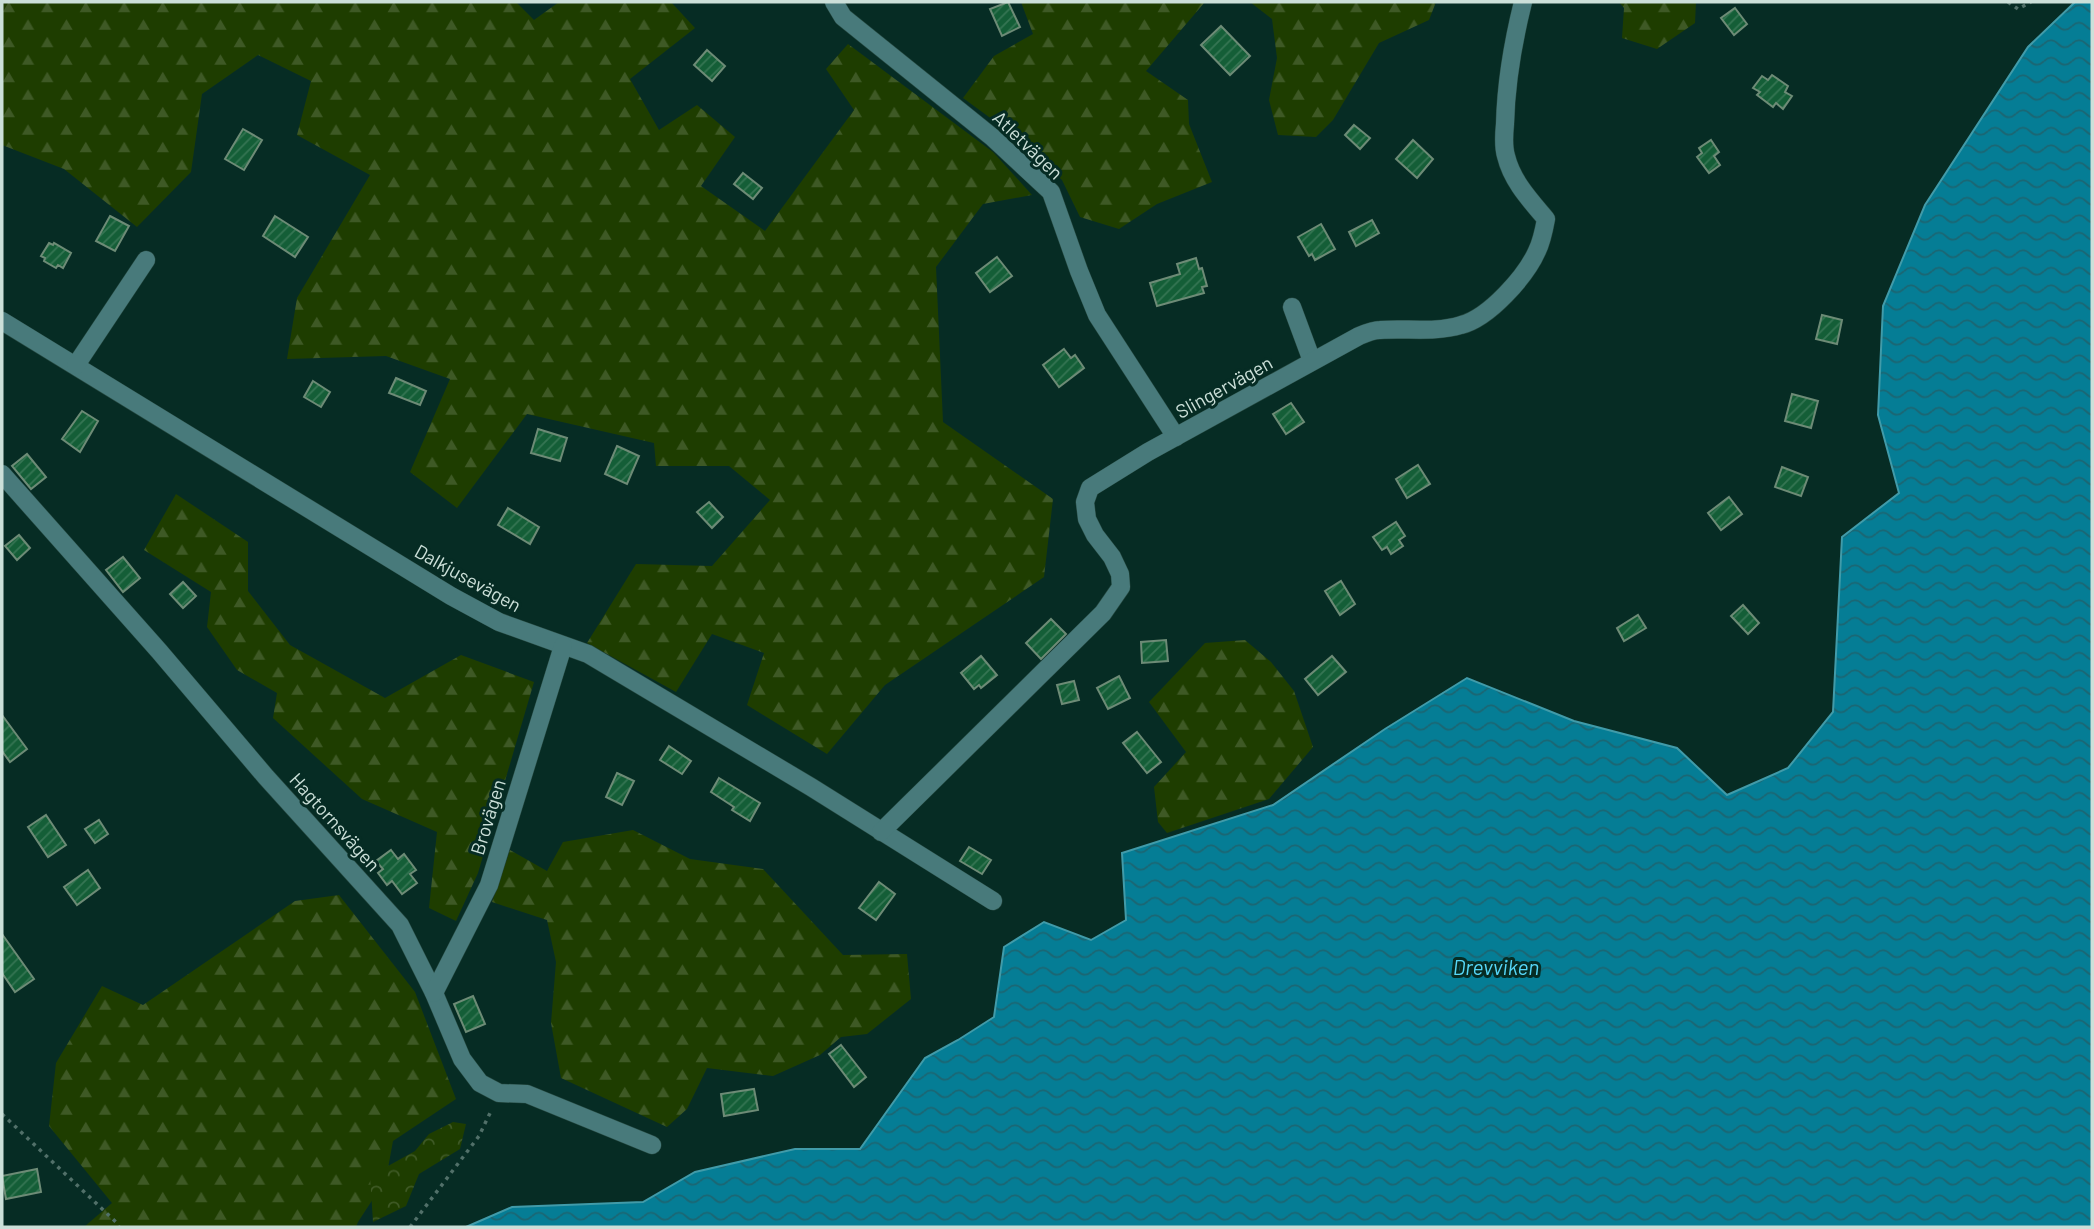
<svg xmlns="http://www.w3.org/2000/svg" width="2094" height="1229" font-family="Barlow,sans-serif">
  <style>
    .forest { fill: url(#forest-firs) }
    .park { fill: url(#park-crowns) }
    .water { fill: url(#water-waves); stroke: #419ba9; stroke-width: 2 }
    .building { fill: url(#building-hatch); stroke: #6d8b76; stroke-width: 2 }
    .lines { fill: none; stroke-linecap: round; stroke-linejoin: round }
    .minor-casing { stroke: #264941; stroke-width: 19 }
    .path { stroke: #517069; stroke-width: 3.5; stroke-dasharray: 3.5 5; stroke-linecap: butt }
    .minor { stroke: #487a7b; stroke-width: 18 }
    .labels { text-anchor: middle; stroke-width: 6; stroke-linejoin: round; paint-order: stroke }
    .street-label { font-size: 19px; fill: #cce0d9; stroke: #062c24 }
    .water-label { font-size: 21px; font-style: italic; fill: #56d7f8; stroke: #062c24 }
  </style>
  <defs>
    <pattern id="forest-firs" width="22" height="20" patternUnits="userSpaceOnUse" patternTransform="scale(1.75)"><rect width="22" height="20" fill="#1e3d00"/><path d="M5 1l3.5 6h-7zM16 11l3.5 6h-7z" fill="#3e5925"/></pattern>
    <pattern id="park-crowns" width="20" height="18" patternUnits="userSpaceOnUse" patternTransform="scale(1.75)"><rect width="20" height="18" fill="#1e3d00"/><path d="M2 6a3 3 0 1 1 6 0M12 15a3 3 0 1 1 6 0" fill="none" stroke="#3e5925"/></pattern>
    <pattern id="water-waves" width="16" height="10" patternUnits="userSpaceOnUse" patternTransform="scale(1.75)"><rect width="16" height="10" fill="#057d95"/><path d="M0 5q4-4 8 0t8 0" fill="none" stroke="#1b6673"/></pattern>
    <pattern id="building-hatch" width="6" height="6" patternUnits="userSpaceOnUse" patternTransform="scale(1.75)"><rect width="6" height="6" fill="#145e37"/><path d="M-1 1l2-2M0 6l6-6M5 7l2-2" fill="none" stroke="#357553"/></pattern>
  </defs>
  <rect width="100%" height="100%" fill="#062c24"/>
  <g class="forest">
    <polygon points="2,2 516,2 534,20 559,2 671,2 695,28 630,79 659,130 697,105 735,137 701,186 765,231 854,110 826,69 848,44 993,152 1032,195 983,204 936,267 943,422 1053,499 1044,577 885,685 827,754 747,705 764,653 712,634 676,692 587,643 636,564 712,566 770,500 729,466 656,466 654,443 527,414 457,508 410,472 450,379 386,356 287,359 297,298 370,175 297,135 311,81 258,55 202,94 191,172 137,227 64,169 2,145"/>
    <polygon points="1021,2 1205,2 1146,71 1188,100 1189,124 1212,182 1157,204 1119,229 1080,217 1062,180 1015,136 963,98 994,56 1033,34"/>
    <polygon points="1250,2 1436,2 1429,20 1379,43 1333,120 1316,137 1278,135 1269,100 1277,58 1272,19"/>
    <polygon points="1619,2 1696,2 1695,23 1657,49 1622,38 1624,8"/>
    <polygon points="176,494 248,542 248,591 290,645 385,698 461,655 534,682 478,873 456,921 429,908 437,832 362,799 273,718 277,693 237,670 207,627 211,592 144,550"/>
    <polygon points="1245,640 1271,662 1294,691 1313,747 1269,799 1167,833 1158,822 1154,787 1186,752 1149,702 1205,643"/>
    <polygon points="633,830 690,859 763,869 843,955 907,954 911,999 867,1034 841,1037 820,1055 773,1076 707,1068 687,1109 667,1127 561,1078 551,1023 556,962 547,920 492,902 510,850 547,871 563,842"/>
    <polygon points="339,895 415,992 456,1099 393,1141 386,1179 358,1222 356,1227 84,1227 112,1203 49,1126 56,1063 102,986 143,1005 295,901"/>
  </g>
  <polygon class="park" points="453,1122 466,1124 460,1149 419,1174 406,1206 373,1222 370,1176 415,1151 429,1134"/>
  <polygon class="water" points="2075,2 2092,2 2092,1227 466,1227 512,1207 643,1202 695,1172 795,1149 860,1149 925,1058 958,1040 994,1017 1004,947 1044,922 1091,940 1126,920 1122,853 1273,805 1385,729 1467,678 1574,721 1677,748 1727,795 1788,768 1833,712 1842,537 1899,493 1878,415 1883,306 1925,205 2028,47"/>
  <g class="building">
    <polygon points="1008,2 1020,27 1002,36 990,9"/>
    <polygon points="1735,8 1747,24 1734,35 1721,18"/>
    <polygon points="1221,26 1250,56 1230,75 1201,45"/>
    <polygon points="707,50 725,66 712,81 694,65"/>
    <polygon points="1772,75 1788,86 1785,92 1792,96 1783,109 1776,103 1773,107 1757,95 1760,92 1753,88 1762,76 1768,80"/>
    <polygon points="1354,125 1370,138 1360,149 1345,135"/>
    <polygon points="243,129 262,140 244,170 225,159"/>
    <polygon points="1413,140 1433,159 1417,178 1396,159"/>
    <polygon points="1711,140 1719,152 1714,156 1720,165 1709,173 1697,157 1702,153 1699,148"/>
    <polygon points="743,173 762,188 753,199 734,184"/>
    <polygon points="110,216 129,226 115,251 96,241"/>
    <polygon points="275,216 308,237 295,257 263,236"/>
    <polygon points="1372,220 1379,233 1356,246 1349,232"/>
    <polygon points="1321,224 1335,249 1315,260 1312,254 1309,256 1298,237"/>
    <polygon points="49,243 53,245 54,243 71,253 63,268 58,265 56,268 44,261 45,258 41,256"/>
    <polygon points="997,257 1012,276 990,292 976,273"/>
    <polygon points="1196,258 1199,269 1202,268 1207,286 1202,287 1204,293 1157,306 1150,283 1180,274 1177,264"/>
    <polygon points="1822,315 1842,320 1837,344 1816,339"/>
    <polygon points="1064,349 1071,358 1075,355 1084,368 1059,387 1043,365"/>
    <polygon points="396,378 426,391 420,405 389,393"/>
    <polygon points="313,381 330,392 321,407 304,397"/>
    <polygon points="1792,394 1818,401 1811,428 1785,421"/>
    <polygon points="1291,403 1304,422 1286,434 1273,414"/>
    <polygon points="82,411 98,421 80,452 62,439"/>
    <polygon points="538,429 567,438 560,461 531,453"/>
    <polygon points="617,446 639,456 627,484 605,474"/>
    <polygon points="27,454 46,477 31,489 12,466"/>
    <polygon points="1418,465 1430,484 1407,498 1396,479"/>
    <polygon points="1782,467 1808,477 1801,496 1775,487"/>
    <polygon points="1729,497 1742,514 1721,530 1708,513"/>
    <polygon points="709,502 723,517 712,528 697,512"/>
    <polygon points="508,508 539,527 530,544 498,525"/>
    <polygon points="1396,522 1405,536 1399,540 1403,546 1391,554 1387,547 1382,550 1373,537"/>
    <polygon points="19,535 30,548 17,560 5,546"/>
    <polygon points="123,557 140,578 123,592 106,570"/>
    <polygon points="1341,581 1355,604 1340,615 1325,591"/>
    <polygon points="183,582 196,596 183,608 170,594"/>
    <polygon points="1743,605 1759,623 1748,634 1731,616"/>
    <polygon points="1638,615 1646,628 1624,641 1617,628"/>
    <polygon points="1051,619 1066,634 1041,659 1026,643"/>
    <polygon points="1166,640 1168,661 1142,663 1141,642"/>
    <polygon points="981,656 997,675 981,688 979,685 974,689 961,673"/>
    <polygon points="1332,656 1346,672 1318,695 1305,679"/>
    <polygon points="1119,676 1130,698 1108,709 1097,688"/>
    <polygon points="1074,681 1079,700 1062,704 1057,685"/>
    <polygon points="2,715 27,749 10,762 2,751"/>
    <polygon points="1137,732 1161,762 1147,773 1123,743"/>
    <polygon points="669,746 691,761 682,774 660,760"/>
    <polygon points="617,773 634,781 622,805 606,797"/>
    <polygon points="719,778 760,803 750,821 732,810 734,807 711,792"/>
    <polygon points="46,815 66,845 48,857 28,827"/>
    <polygon points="99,820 108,834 95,843 85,829"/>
    <polygon points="969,847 991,860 982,874 960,861"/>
    <polygon points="391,850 398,859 404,854 416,870 410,874 417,883 402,894 392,881 387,885 378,873 383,869 376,861"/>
    <polygon points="88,870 100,888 77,905 64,887"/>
    <polygon points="879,882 895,894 876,920 859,908"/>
    <polygon points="2,934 34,979 15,992 2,973"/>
    <polygon points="473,996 485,1024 466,1032 454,1004"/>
    <polygon points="841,1045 866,1077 854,1087 829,1054"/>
    <polygon points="754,1089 758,1110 724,1116 721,1094"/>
    <polygon points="37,1169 41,1192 6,1199 2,1176"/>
  </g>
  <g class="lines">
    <g class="minor-casing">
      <g id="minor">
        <polyline points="834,2 843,17 992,137 1051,192 1079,271 1097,315 1176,437"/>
        <polyline points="1292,307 1312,361"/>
        <polyline points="2,321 451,596 499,622 588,654 811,787 993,901"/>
        <polyline points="76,365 146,260"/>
        <polyline points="2,474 159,651 266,777 400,925 434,993 462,1059 480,1083 499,1093 527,1094 652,1145"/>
        <path d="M881 832 1103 613 1121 587 1120 574 1112 557 1095 535 1087 519 1085 502 1090 488 1148 452 1359 336C1366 333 1373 330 1380 330 1407 328 1435 333 1461 325 1489 318 1526 276 1537 251 1542 241 1544 230 1546 219 1530 200 1512 181 1506 156 1503 146 1504 134 1505 124 1506 83 1513 42 1523 2"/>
        <polyline points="434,993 489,885 563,646"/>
      </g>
    </g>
    <g class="path">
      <polyline points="2008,2 2018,9 2031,2"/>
      <polyline points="2,1114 117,1223 119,1227"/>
      <polyline points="410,1227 479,1136 492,1109"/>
    </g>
    <use href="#minor" class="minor"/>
  </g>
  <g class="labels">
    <g class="street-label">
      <text transform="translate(1028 145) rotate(44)" y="7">Atletvägen</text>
      <text transform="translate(1224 387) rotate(-29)" y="7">Slingervägen</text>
      <text transform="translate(468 578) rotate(29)" y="7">Dalkjusevägen</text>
      <text transform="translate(488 817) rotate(-73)" y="7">Brovägen</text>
      <text transform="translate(335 822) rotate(48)" y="7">Hagtornsvägen</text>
    </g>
    <g class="water-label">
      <text x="1496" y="975">Drevviken</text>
    </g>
  </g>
  <rect width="2094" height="1229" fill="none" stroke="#cce0d9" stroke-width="7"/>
</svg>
